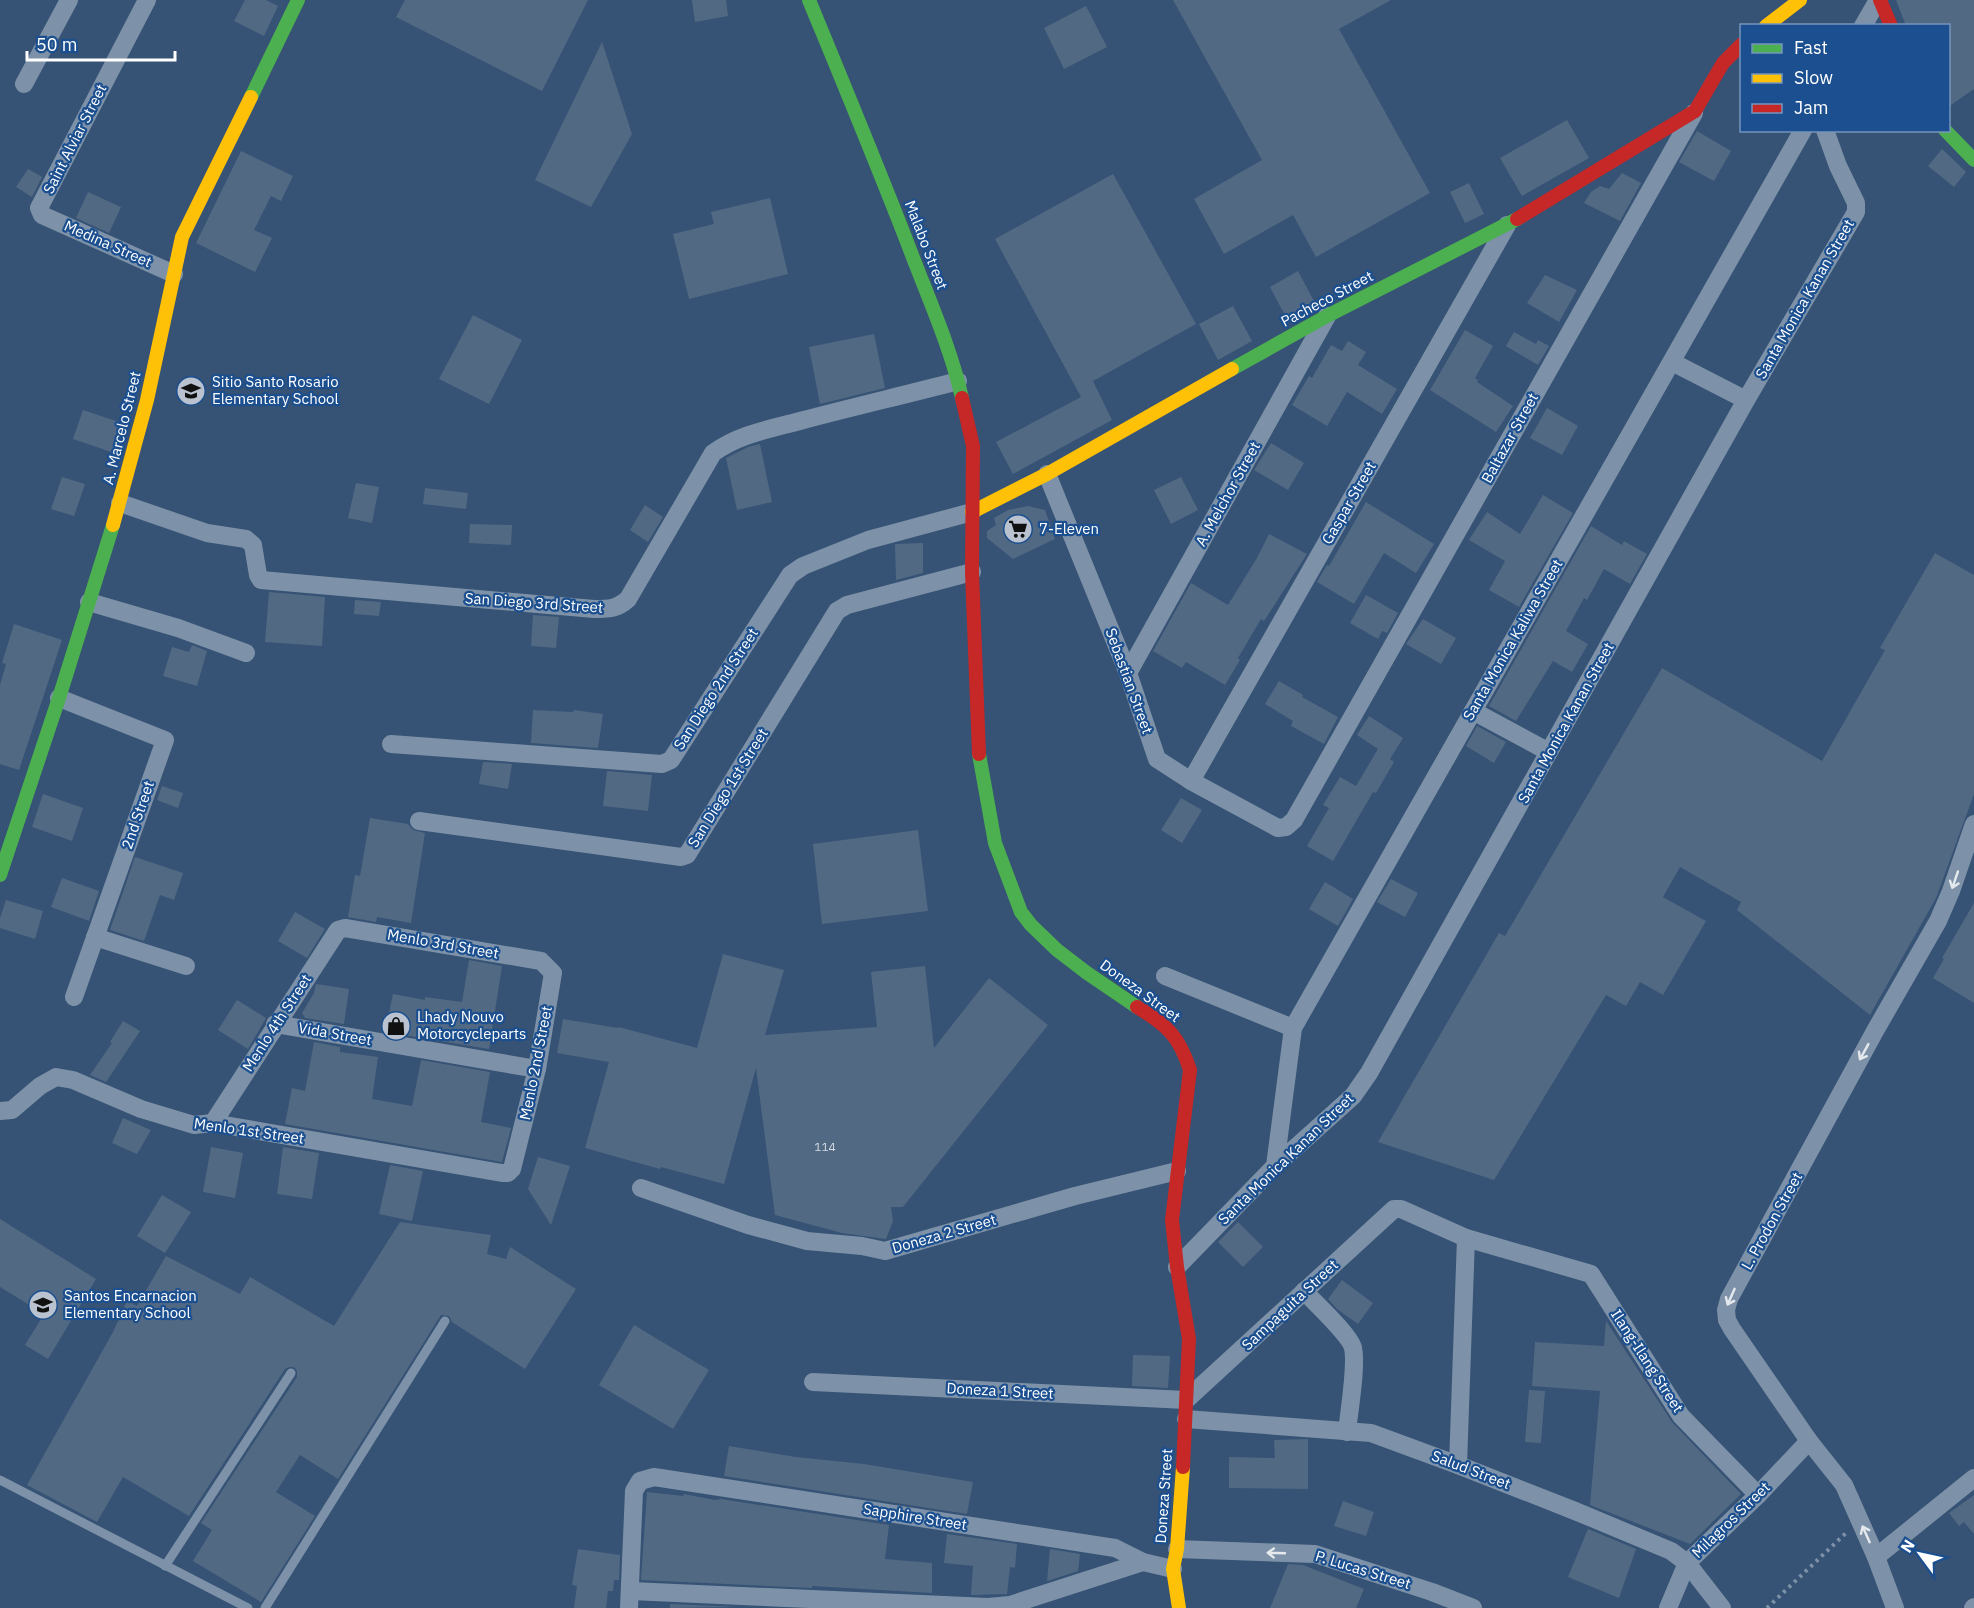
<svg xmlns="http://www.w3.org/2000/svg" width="1974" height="1608" font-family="'IBM Plex Sans',sans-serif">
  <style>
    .building { fill: #526984 }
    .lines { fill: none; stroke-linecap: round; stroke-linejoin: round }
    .path { stroke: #7d92a8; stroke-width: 4; stroke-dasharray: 3 4.5; stroke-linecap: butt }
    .lane { stroke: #7d92a8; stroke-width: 9 }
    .street { stroke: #7d92a8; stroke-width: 18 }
    .fast { stroke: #4caf50; stroke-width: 14 }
    .slow { stroke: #ffc107; stroke-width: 14 }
    .jam { stroke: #c62828; stroke-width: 14 }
    .oneway { stroke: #e5e9ee }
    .labels { text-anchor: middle; stroke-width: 4.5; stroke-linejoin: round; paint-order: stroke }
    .number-label { font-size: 12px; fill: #d4dae0 }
    .street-label { font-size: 15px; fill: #fff; stroke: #1b4f8f }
    .poi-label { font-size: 15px; fill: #fff; stroke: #1b4f8f; text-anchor: start }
  </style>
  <rect width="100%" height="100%" fill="#365274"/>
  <g class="building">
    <polygon points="245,0 266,0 278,6 264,36 234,21"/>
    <polygon points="405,0 588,0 542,91 396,17"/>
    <polygon points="692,0 726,0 728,16 695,22"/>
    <polygon points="1173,0 1391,0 1339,29 1430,193 1316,257 1293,215 1224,254 1194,199 1262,160"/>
    <polygon points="1896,0 1974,0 1974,89 1948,107 1948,26 1906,26"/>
    <polygon points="1086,6 1107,47 1064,69 1044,28"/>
    <polygon points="602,42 632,134 591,207 535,180"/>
    <polygon points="1567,120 1589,158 1522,196 1500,158"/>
    <polygon points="1697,131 1731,151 1714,181 1679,162"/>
    <polygon points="1942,149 1966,172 1954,187 1928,166"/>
    <polygon points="241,151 293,176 281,201 271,196 254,230 272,238 255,272 196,243"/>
    <polygon points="28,169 42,177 32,197 16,187"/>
    <polygon points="1622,173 1641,183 1620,221 1584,203 1591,192 1600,186 1609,189"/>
    <polygon points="1113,174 1196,324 1093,381 1112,420 1013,474 996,442 1081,397 995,239"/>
    <polygon points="1469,183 1484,214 1465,223 1450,192"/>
    <polygon points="88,192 121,207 109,233 76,218"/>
    <polygon points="770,198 788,274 689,299 673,234 714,224 711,212"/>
    <polygon points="1298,271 1316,305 1288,321 1270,287"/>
    <polygon points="1545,275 1577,290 1559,322 1527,303"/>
    <polygon points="1233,306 1252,341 1218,360 1199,324"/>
    <polygon points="473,315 522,340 489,404 439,379"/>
    <polygon points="1465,330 1493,346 1475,378 1478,380 1477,382 1513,406 1496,432 1430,390"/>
    <polygon points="1514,332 1536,344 1538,340 1549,346 1538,365 1506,346"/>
    <polygon points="874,334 885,388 820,404 809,347"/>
    <polygon points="1348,341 1366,352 1358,365 1397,389 1382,414 1347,392 1327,426 1292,405 1309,376 1312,378 1331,345 1342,351"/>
    <polygon points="1547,408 1578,426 1562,455 1530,438"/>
    <polygon points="83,410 125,424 117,454 73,439"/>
    <polygon points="1271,443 1304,463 1288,490 1254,470"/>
    <polygon points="760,444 772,502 737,510 726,458 748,447"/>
    <polygon points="62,477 85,484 74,516 51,509"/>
    <polygon points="1181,477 1198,510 1171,524 1154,490"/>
    <polygon points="356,483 379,487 372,523 348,518"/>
    <polygon points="425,488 468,493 466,509 423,504"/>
    <polygon points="1543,495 1573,513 1519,607 1489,590 1505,561 1469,540 1487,512 1520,534"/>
    <polygon points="1366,502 1434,544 1416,573 1384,553 1354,604 1317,582 1327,565 1329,566"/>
    <polygon points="645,505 663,517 648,542 630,530"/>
    <polygon points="1028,506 1045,510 1055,539 1013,559 987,538 987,531 996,525 994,518 1008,510"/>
    <polygon points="470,524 512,525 511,545 469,543"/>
    <polygon points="1591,526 1622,545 1624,541 1647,554 1630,584 1604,569 1587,600 1584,598 1566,631 1588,644 1572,672 1553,661 1516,721 1489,706"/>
    <polygon points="1269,534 1307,554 1264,621 1261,619 1238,658 1240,660 1225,685 1186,662 1182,668 1153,651 1191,583 1228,605 1257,558"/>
    <polygon points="923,543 923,573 896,580 895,544"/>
    <polygon points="1935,553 1974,575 1974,794 1936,898 1870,1015 1737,910 1741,902 1680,867 1663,897 1706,921 1663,995 1640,982 1626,1006 1606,995 1494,1180 1378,1142 1499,933 1505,936 1662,668 1822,761 1885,650 1880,648"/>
    <polygon points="269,592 325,597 322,646 265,642"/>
    <polygon points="1366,595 1398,613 1387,633 1382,631 1378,639 1350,623"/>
    <polygon points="355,600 381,602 379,616 354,614"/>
    <polygon points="533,615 559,617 556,648 531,646"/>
    <polygon points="1423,619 1456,638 1441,664 1406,644"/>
    <polygon points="14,624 62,640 19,770 0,764 0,685 6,664 2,663"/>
    <polygon points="192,645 207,651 197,686 163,676 172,647 189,652"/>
    <polygon points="1279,681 1303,695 1302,697 1338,717 1324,744 1291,726 1293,721 1265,704"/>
    <polygon points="533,710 573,712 574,710 603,714 598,748 531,743"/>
    <polygon points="1369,716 1403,738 1390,759 1394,762 1376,793 1373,792 1333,861 1307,846 1329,808 1323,805 1340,777 1356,786 1378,749 1357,735"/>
    <polygon points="1477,726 1506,742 1494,763 1466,746"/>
    <polygon points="483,762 512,764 508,789 479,784"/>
    <polygon points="607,771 652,775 648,811 603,806"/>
    <polygon points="162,786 183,793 178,808 157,800"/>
    <polygon points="43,794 83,808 72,841 32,827"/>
    <polygon points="1181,798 1202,810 1182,843 1161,830"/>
    <polygon points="370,818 408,824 413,830 425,833 411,923 377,917 376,922 348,917 355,875 360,876"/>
    <polygon points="918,830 928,911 822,924 813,844"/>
    <polygon points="135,857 183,873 174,900 160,895 144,941 110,930"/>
    <polygon points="62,878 99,891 89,921 51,907"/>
    <polygon points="1391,879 1418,893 1405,917 1377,902"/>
    <polygon points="1325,882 1353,899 1338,926 1309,909"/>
    <polygon points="6,900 43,911 35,939 0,928 0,918"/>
    <polygon points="1974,903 1974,1003 1933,978 1944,959 1942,958"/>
    <polygon points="295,912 325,929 307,958 278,941"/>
    <polygon points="723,954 784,970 765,1035 877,1027 871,972 925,966 934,1048 989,978 1048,1025 903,1207 891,1207 893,1221 886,1239 842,1233 775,1215 756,1068 724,1184 661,1167 660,1169 585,1148 609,1062 557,1053 563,1019 618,1028 619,1027 697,1048"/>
    <polygon points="469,960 502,966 489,1049 385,1032 393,994 425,1000 425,997 462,1002"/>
    <polygon points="316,984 349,989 344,1024 305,1018 302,1013 314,993"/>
    <polygon points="237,1000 266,1018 248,1049 218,1030"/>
    <polygon points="123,1021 140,1031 106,1082 90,1075 112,1043 110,1042"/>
    <polygon points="314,1042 340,1047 340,1052 378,1057 372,1099 412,1106 421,1060 490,1072 481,1122 511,1128 502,1162 285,1124 292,1088 305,1091"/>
    <polygon points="123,1118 151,1130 137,1154 112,1143"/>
    <polygon points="211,1147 243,1153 235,1198 203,1192"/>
    <polygon points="283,1147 319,1153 312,1199 277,1194"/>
    <polygon points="538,1157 570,1166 551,1225 528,1189"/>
    <polygon points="390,1165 423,1171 412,1221 379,1214"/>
    <polygon points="162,1195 191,1212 165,1253 137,1236"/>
    <polygon points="0,1219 96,1279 48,1359 25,1345 44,1314 0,1287"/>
    <polygon points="400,1222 491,1235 487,1254 506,1259 510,1247 576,1289 525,1369 452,1322 449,1316 441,1315 338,1479 300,1455 276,1492 315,1516 261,1602 193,1561 212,1530 201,1523 297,1377 297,1371 294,1367 289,1367 285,1369 189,1516 123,1477 97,1522 27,1485 113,1332 127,1301 137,1306 166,1256 240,1294 250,1277 334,1326"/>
    <polygon points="1238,1222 1263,1247 1243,1267 1218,1242"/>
    <polygon points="1342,1280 1373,1303 1358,1324 1337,1309 1328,1299"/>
    <polygon points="1606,1321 1672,1422 1741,1494 1690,1544 1590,1505 1600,1391 1532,1386 1535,1342 1604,1346"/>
    <polygon points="634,1325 709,1370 673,1429 599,1385"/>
    <polygon points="1133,1355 1170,1356 1168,1388 1132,1386"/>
    <polygon points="1529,1390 1545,1391 1541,1443 1525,1442"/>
    <polygon points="1308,1439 1308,1489 1229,1488 1229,1457 1275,1458 1274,1440"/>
    <polygon points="729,1446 796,1457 864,1464 973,1482 967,1514 724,1476"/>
    <polygon points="647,1492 683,1496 684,1494 715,1500 721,1499 889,1525 885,1559 932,1563 932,1593 812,1586 812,1588 641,1580"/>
    <polygon points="1974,1495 1974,1534 1964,1522 1959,1526 1949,1513"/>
    <polygon points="1343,1501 1374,1512 1366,1536 1334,1526"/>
    <polygon points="1588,1529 1636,1549 1619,1598 1568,1577"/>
    <polygon points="947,1534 1017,1544 1015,1568 1010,1567 1007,1594 971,1595 973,1566 944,1563"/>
    <polygon points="578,1549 620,1555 619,1580 614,1580 613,1591 608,1591 606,1608 574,1608 577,1586 572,1585"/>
    <polygon points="1050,1549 1080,1554 1078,1571 1047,1581"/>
    <polygon points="1288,1564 1303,1565 1364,1589 1356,1608 1270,1608"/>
    <polygon points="670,1604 739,1607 670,1608"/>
  </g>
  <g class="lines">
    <polyline class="path" points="1767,1608 1847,1532"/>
    <g class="lane">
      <polyline points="0,1480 248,1608"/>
      <polyline points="165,1566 291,1373"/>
      <polyline points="265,1608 445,1321"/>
    </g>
    <g class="street">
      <polyline points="147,0 39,208 42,215 174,274"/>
      <polyline points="1863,26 1878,0"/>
      <polyline points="24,84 69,0"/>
      <polyline points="1672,362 1746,400"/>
      <polyline points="1047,474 1128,673 1157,759 1191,781 1278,828 1286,827 1294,820 1694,113"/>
      <path d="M120 503 207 533 246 539 253 545 258 575 261 580 594 609C609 609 617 609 628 599L713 453C739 434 770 429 800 421 852 407 905 395 958 381"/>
      <polyline points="89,602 178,628 246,653"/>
      <polyline points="1128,673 1327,316"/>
      <polyline points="59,698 165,740 74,997"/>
      <polyline points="1473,711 1549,752"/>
      <polyline points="391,744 662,764 671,760 790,575 803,566 868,540 972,512"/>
      <polyline points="1191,781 1507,225"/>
      <polyline points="419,821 681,857 687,855 837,611 847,605 972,572"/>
      <polyline points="95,937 186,966"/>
      <polyline points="1165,976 1293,1028"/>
      <polyline points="275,1024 537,1069"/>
      <polyline points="0,1111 12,1110 40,1086 56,1077 73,1080 141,1109 194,1125 213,1123 502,1173 508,1173 512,1169 537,1069 553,973 541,961 345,928 338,930 213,1123"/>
      <polyline points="1275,1166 1293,1028 1803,130"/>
      <polyline points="641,1188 748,1225 807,1241 862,1246 885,1251 1075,1196 1177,1171"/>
      <polyline points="1177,1267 1275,1166 1353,1096 1369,1073 1746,400 1856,212 1856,203 1838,166 1825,130"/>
      <path d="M1304 1291C1315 1303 1350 1335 1353 1348 1357 1365 1349 1412 1347 1432"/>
      <polyline points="813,1382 1186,1400 1394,1209 1401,1209 1466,1238 1591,1274 1681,1416 1758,1495"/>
      <polyline points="1186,1419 1371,1433 1458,1465 1575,1511 1671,1551 1687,1563 1722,1608"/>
      <polyline points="1458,1465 1466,1238"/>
      <polyline points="1177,1549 1315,1554 1432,1592 1473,1608"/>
      <polyline points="1876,1557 1974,1478"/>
      <polyline points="631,1591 988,1607 1010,1605 1143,1562"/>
      <polyline points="629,1608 634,1491 640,1481 654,1477 1115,1548 1143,1562 1173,1569"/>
      <polyline points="1668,1608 1687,1563 1758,1495 1809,1441"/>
      <polyline points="1895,1608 1876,1557 1844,1485 1809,1441 1732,1329 1727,1320 1726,1310 1729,1299 1875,1031 1938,921 1951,891 1974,824"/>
      <polyline points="1973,1608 1974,1607"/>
    </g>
    <g class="fast">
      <path d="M809 0C844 85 879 169 912 255 930 302 951 349 962 398"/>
      <polyline points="251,97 298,0"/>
      <polyline points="1945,130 1974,160"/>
      <polyline points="1232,369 1327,316 1517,219"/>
      <polyline points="979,754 995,843 1021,912 1031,925 1057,950 1087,973 1137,1007"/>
      <polyline points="0,875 59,698 113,525"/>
    </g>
    <g class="slow">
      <polyline points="1766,26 1800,0"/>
      <polyline points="972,512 1047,474 1232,369"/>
      <polyline points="113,525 147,400 182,237 251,97"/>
      <polyline points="1179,1608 1173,1569 1177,1549 1183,1467"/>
    </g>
    <g class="jam">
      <polyline points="1880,0 1891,26"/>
      <polyline points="1517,219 1695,111 1723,63 1742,44"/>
      <polyline points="962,398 973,446 972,572 979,754"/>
      <path d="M1137 1007C1167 1025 1179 1036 1190 1070L1172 1220 1177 1267 1189 1339 1183 1467"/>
    </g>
  </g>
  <defs><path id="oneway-shaft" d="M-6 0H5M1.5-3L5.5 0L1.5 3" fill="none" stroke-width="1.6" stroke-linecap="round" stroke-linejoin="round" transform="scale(1.5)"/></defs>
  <g class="oneway">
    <use href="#oneway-shaft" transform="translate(1955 880) rotate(109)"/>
    <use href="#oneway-shaft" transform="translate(1864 1052) rotate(119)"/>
    <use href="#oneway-shaft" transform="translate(1731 1297) rotate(114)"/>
    <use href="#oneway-shaft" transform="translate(1866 1534) rotate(-114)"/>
    <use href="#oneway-shaft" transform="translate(1276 1553) rotate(-178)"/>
  </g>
  <defs>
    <g id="school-disc" transform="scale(1.5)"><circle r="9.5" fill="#b9c2ce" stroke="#1b4f8f"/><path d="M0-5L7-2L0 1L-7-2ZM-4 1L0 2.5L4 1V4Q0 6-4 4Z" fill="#111"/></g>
    <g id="supermarket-disc" transform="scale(1.5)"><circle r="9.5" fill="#b9c2ce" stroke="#1b4f8f"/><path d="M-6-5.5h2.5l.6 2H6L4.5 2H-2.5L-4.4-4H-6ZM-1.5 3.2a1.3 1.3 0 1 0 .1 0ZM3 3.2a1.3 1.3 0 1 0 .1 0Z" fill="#111"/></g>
    <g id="shop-disc" transform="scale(1.5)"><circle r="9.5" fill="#b9c2ce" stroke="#1b4f8f"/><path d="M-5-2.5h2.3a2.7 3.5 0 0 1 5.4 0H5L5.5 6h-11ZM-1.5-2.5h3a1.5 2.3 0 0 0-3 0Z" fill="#111"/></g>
  </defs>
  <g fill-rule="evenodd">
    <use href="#school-disc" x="191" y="391"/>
    <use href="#supermarket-disc" x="1018" y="529"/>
    <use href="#shop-disc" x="396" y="1026"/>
    <use href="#school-disc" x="43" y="1305"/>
  </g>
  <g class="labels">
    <g class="number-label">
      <text x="825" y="1151">114</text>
    </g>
    <g class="street-label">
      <text transform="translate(75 139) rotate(-63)" y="5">Saint Alviar Street</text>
      <text transform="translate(108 244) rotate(24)" y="5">Medina Street</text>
      <text transform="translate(926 245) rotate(69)" y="5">Malabo Street</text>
      <text transform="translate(1327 299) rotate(-28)" y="5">Pacheco Street</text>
      <text transform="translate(1805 299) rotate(-60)" y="5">Santa Monica Kanan Street</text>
      <text transform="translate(122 428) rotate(-76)" y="5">A. Marcelo Street</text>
      <text transform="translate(1510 438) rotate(-61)" y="5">Baltazar Street</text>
      <text transform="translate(1228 494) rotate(-61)" y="5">A. Melchor Street</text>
      <text transform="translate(1349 503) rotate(-60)" y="5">Gaspar Street</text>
      <text transform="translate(534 603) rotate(4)" y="5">San Diego 3rd Street</text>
      <text transform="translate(1513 640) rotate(-60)" y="5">Santa Monica Kaliwa Street</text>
      <text transform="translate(1129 681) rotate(70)" y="5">Sebastian Street</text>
      <text transform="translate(716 689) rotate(-57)" y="5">San Diego 2nd Street</text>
      <text transform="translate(1566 723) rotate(-61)" y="5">Santa Monica Kanan Street</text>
      <text transform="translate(728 788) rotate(-58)" y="5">San Diego 1st Street</text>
      <text transform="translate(138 815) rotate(-71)" y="5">2nd Street</text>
      <text transform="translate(443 944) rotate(10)" y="5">Menlo 3rd Street</text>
      <text transform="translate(1140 991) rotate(36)" y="5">Doneza Street</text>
      <text transform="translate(277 1023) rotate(-57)" y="5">Menlo 4th Street</text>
      <text transform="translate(335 1034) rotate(10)" y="5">Vida Street</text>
      <text transform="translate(536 1063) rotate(-79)" y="5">Menlo 2nd Street</text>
      <text transform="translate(249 1131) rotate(8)" y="5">Menlo 1st Street</text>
      <text transform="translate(1286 1159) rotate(-44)" y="5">Santa Monica Kanan Street</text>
      <text transform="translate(1772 1221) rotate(-61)" y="5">L. Prodon Street</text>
      <text transform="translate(944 1234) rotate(-16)" y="5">Doneza 2 Street</text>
      <text transform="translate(1290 1305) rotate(-43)" y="5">Sampaguita Street</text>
      <text transform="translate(1647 1361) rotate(57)" y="5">Ilang-Ilang Street</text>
      <text transform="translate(1000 1391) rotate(3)" y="5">Doneza 1 Street</text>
      <text transform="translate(1471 1470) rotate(21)" y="5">Salud Street</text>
      <text transform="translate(1164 1496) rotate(-86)" y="5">Doneza Street</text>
      <text transform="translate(915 1517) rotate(9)" y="5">Sapphire Street</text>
      <text transform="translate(1731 1520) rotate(-44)" y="5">Milagros Street</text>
      <text transform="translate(1363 1570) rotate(17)" y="5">P. Lucas Street</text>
    </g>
    <g class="poi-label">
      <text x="212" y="387">Sitio Santo Rosario<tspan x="212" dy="17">Elementary School</tspan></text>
      <text x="1039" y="534">7-Eleven</text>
      <text x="417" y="1022">Lhady Nouvo<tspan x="417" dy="17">Motorcycleparts</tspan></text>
      <text x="64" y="1301">Santos Encarnacion<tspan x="64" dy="17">Elementary School</tspan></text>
    </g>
  </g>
  <rect x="1740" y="24" width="210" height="108" fill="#1b4f8f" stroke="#7695bc" stroke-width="1.5"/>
  <rect x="1752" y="44" width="30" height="9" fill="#4caf50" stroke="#7695bc" stroke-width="1.5"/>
  <text x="1794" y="54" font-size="18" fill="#ffffff">Fast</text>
  <rect x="1752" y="74" width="30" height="9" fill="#ffc107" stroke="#7695bc" stroke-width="1.5"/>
  <text x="1794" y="84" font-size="18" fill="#ffffff">Slow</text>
  <rect x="1752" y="104" width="30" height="9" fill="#c62828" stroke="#7695bc" stroke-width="1.5"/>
  <text x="1794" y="114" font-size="18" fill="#ffffff">Jam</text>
  <g transform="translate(1920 1554) rotate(303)" stroke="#1b4f8f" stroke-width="4.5" paint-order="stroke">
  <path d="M0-4.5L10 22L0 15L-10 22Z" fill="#ffffff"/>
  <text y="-9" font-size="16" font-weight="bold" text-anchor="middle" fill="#ffffff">N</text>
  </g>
  <path d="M27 51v9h148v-9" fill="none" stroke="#ffffff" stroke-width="3"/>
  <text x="36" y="51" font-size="18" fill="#ffffff" stroke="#1b4f8f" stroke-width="4.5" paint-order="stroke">50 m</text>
</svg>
